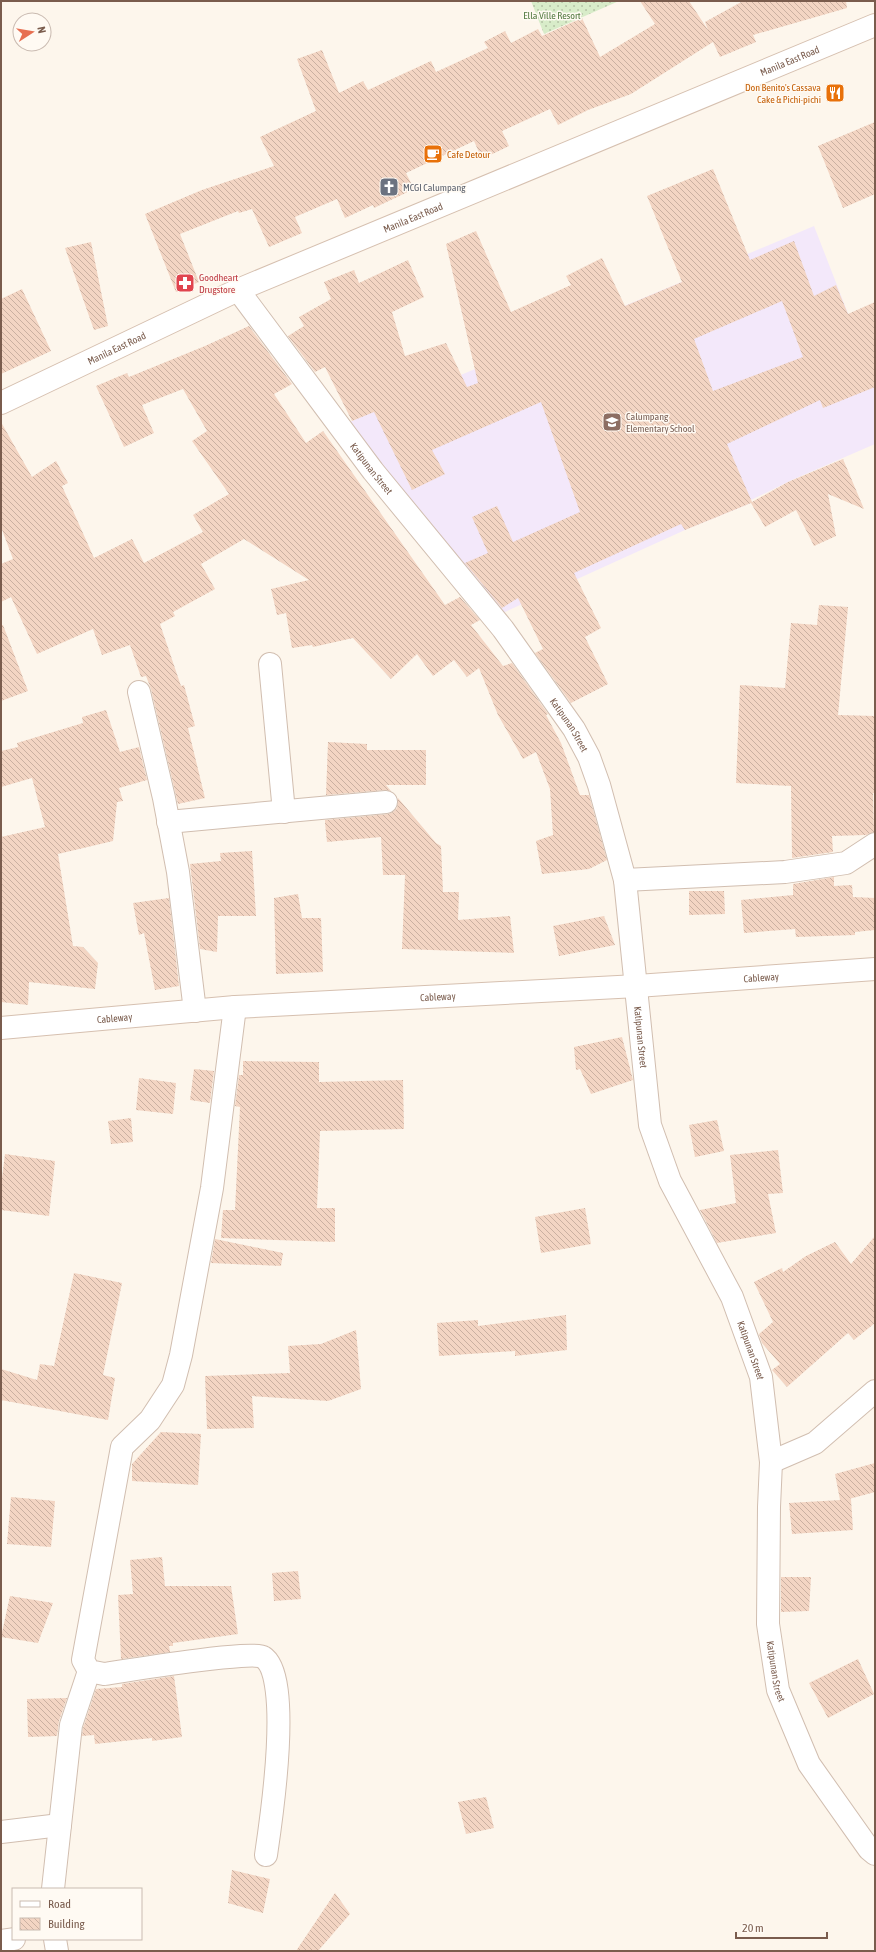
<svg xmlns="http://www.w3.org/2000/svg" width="876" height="1952" font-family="'Asap Condensed',sans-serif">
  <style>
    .education { fill: #f3e8fa }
    .park { fill: url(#park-dots) }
    .building { fill: url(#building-back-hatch); fill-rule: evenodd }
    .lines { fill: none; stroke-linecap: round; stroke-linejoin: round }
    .street-casing { stroke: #d1beb0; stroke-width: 24 }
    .secondary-casing { stroke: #d6c0b0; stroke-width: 24 }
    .street { stroke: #fff; stroke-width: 22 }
    .secondary { stroke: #fff; stroke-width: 22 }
    .labels { text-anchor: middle; stroke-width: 3; stroke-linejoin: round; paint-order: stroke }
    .park-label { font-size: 10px; fill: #537a41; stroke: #fffaf3 }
    .street-label { font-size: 10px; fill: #7a5c4d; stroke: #fffaf3 }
    .food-label { font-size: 10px; fill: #c56008; stroke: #fffaf3; text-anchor: end }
    .worship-label { font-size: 10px; fill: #5b616d; stroke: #fffaf3; text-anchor: start }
    .health-label { font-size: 10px; fill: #be3a42; stroke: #fffaf3; text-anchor: start }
    .education-label { font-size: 10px; fill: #785e54; stroke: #fffaf3; text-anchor: start }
  </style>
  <defs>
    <pattern id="park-dots" width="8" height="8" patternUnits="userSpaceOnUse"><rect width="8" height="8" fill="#d8ecc9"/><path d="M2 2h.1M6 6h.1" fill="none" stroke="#b4c2a5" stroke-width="1.8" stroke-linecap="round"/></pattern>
    <pattern id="building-back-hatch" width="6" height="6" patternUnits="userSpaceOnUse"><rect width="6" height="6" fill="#f3d5c3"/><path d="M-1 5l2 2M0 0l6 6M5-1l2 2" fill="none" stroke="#cab0a1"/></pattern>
  </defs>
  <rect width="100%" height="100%" fill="#fdf6ec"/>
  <polygon class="education" points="814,226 875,383 875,444 792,480 751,500 751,503 685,530 496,616 347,423"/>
  <polygon class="park" points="531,1 619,1 544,34"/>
  <g class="building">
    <polygon points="640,1 689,1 708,30 705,22 743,1 846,1 847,8 753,35 756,42 720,57 713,42 631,94 588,110 558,125 550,109 502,131 509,146 482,159 474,141 406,173 414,189 374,208 373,205 345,218 337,199 295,217 302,233 269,247 252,209 239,213 238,211 180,234 199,282 176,292 145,214 202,190 274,166 260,137 316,111 297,59 322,50 339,93 363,81 368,90 431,61 436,72 488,48 484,42 505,31 511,43 538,29 542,36 582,18 600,57 655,24"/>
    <polygon points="875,122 875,194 843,208 818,146"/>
    <path d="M713 169 750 260 794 241 814 296 836 285 848 314 875 302V387L823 408 820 400 727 444 752 502 788 482 843 459 864 509 828 494 836 536 814 546 796 510 765 527 751 503 685 530 681 524 574 573 601 628 585 637 608 684 571 703 535 653 543 649 518 598 502 608 465 563 488 553 472 517 497 506 513 542 580 512 541 402 432 450 445 474 412 490 374 412 352 421 325 367 315 372 288 336 304 326 299 317 331 299 324 282 354 270 359 283 408 260 424 297 392 312 405 356 446 343 467 387 478 383 446 244 476 231 511 312 571 285 566 276 602 258 625 306 682 282 647 196ZM782 301 803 357 713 391 694 339Z"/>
    <polygon points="91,242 108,326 94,330 65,248"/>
    <polygon points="22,289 51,351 1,374 1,299"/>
    <polygon points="249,326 292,384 274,394 306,443 323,431 445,605 460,597 480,620 471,625 503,666 512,663 548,714 546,715 561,743 580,795 589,795 607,860 589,869 542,874 536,841 553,835 550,789 536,752 523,759 498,715 479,668 467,677 454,660 433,676 417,654 391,679 353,638 313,647 312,645 292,648 286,613 277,615 271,589 309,580 244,539 201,564 215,589 173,612 175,616 160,624 181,686 184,685 195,726 188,728 205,798 178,804 151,689 146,676 141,677 130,645 102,655 93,629 37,654 11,597 1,602 1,564 13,559 1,527 1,422 32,477 56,461 68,483 62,486 94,558 132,539 144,563 203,532 193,515 229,494 192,441 207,431 183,389 142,405 154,433 124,447 96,386 127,373 129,377 205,346"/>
    <polygon points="819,605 848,607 838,715 875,716 875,793 873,793 874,832 866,835 832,836 833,852 792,858 791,786 736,783 740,685 785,688 791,623 817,625"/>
    <polygon points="1,625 3,625 28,691 1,701"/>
    <polygon points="106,710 120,752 139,747 147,780 119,788 123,801 117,802 113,841 58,854 73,946 83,947 98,963 95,989 29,982 28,1005 1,1002 1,837 45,827 32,778 1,787 1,751 18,747 17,743 83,723 82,717"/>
    <polygon points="328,742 367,744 367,750 426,750 426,785 386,785 391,791 385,790 326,795"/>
    <polygon points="398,798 436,843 441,846 443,892 459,892 458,920 510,916 514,953 402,949 405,875 383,875 381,837 327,842 325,823 325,820 388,814 393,812 397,808"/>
    <polygon points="252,851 256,916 218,916 217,952 200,949 190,864 221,861 220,853"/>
    <polygon points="834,877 834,886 852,885 853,897 875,898 875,930 855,932 855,935 796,937 795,929 744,933 741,900 793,895 793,884"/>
    <polygon points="689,891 724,891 725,914 689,915"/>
    <polygon points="298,894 302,918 321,918 323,972 276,974 274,898"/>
    <polygon points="169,898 179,986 155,990 144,933 139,935 133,903"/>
    <polygon points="604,916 615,945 559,956 553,926"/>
    <polygon points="622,1037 633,1080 591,1094 580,1069 576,1070 574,1047"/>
    <polygon points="243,1061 319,1062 319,1082 403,1080 404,1129 320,1131 317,1208 335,1208 335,1242 221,1238 223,1210 235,1210 240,1107 235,1106 239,1075 243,1075"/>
    <polygon points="194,1069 214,1071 210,1103 190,1100"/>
    <polygon points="139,1078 176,1083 173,1114 136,1110"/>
    <polygon points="131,1118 133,1142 111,1144 108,1121"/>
    <polygon points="717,1120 724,1151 695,1157 689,1125"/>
    <polygon points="778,1150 783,1193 768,1194 776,1233 717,1243 700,1210 736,1203 730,1155"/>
    <polygon points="5,1154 55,1161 49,1216 1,1210 1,1186"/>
    <polygon points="585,1208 591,1244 541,1253 535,1217"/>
    <polygon points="875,1236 875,1323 854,1340 848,1333 787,1387 772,1370 780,1364 762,1343 759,1334 773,1322 754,1282 782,1268 783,1272 806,1256 835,1242 851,1264"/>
    <polygon points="215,1239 283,1253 281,1266 211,1263"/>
    <polygon points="74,1273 122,1283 103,1375 115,1378 108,1420 1,1400 1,1369 37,1380 40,1364 54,1366"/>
    <polygon points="566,1315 567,1350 515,1356 515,1351 439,1356 437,1323 478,1320 478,1326"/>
    <polygon points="356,1330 361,1389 328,1401 252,1396 254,1428 207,1429 205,1376 290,1373 288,1346 321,1344"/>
    <polygon points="161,1432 201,1434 198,1485 132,1481 132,1464"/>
    <polygon points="875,1463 875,1492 849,1499 851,1499 853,1530 792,1534 789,1503 840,1500 835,1474"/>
    <polygon points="11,1497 55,1501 51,1547 7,1544"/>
    <polygon points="162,1557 165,1586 231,1586 238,1634 173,1643 173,1646 169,1646 170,1652 121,1659 118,1595 133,1594 130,1560"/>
    <polygon points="298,1571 301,1599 274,1601 272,1573"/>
    <polygon points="781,1577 811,1577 809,1611 781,1612"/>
    <polygon points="10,1596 53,1603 38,1643 1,1637"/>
    <polygon points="858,1659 874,1694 828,1718 809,1683"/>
    <polygon points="174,1676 182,1737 152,1741 152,1738 95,1744 94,1735 82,1736 83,1728 96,1689 122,1687 122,1684"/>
    <polygon points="67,1698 59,1721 57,1736 28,1737 27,1699"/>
    <polygon points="486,1797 494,1828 466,1834 458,1802"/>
    <polygon points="232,1870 270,1879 263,1913 228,1903"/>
    <polygon points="335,1893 350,1914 318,1951 296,1951"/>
  </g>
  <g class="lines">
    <g class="street-casing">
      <g id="street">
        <path id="s1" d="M238 290 373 471 503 629 574 729 589 757 599 785 625 880 650 1125 670 1181 732 1297 761 1377 771 1462 769 1507 768 1624 778 1690 809 1764 869 1849 875 1854"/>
        <polyline points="270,664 284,812"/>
        <polyline points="139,692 164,798 178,872 195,1011"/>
        <polyline points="168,822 386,802"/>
        <polyline points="625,880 785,872 846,863 875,844"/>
        <path d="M235 1007 212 1188 181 1355 173 1385 150 1420 122 1447 83 1660 89 1671 104 1674C124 1671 253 1650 263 1657 293 1676 271 1821 266 1855"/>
        <polyline points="771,1462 815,1443 875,1391"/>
        <polyline points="1,1832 60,1825"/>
        <polyline points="53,1889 71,1725 89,1671"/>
        <polyline points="55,1939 57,1951"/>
        <polyline points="1,1941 14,1939"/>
      </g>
    </g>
    <g class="secondary-casing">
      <g id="secondary">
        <path id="s2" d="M1 403 238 290 875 25"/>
        <path id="s3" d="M1 1028 235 1007 637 986 875 969"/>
      </g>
    </g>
    <use href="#street" class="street"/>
    <use href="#secondary" class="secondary"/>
  </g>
  <defs>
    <g id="restaurant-square" transform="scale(1)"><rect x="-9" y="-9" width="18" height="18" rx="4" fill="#e8710a" stroke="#fffaf3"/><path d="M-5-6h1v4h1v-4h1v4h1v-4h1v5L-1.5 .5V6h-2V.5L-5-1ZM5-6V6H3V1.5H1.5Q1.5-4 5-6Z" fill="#fff"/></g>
    <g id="cafe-square" transform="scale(1)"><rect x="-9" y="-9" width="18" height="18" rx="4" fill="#e8710a" stroke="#fffaf3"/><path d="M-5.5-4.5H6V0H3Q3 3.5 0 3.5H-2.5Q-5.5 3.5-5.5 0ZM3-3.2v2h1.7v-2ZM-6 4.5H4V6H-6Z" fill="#fff"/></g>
    <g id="church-square" transform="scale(1)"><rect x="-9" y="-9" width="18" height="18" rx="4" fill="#6b7280" stroke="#fffaf3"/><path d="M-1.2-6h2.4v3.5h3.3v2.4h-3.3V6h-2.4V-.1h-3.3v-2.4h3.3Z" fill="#fff"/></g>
    <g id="pharmacy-square" transform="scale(1)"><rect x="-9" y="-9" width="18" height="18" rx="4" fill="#e0444e" stroke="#fffaf3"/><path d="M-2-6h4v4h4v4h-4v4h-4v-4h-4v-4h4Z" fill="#fff"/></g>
    <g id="school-square" transform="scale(1)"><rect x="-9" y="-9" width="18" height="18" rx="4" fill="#8d6e63" stroke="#fffaf3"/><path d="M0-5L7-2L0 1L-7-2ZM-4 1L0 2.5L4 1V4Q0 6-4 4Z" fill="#fff"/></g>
  </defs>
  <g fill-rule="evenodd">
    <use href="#restaurant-square" x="835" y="93"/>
    <use href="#cafe-square" x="433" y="154"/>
    <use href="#church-square" x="389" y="187"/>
    <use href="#pharmacy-square" x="185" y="283"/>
    <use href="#school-square" x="612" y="422"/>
  </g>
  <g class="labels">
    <g class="park-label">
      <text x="552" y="19">Ella Ville Resort</text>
    </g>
    <g class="street-label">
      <text dy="4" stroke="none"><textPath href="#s2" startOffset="860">Manila East Road</textPath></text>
      <text dy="4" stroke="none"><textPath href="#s2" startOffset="452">Manila East Road</textPath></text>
      <text dy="4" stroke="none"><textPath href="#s2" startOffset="128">Manila East Road</textPath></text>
      <text dy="4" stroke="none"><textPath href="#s1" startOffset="223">Katipunan Street</textPath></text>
      <text dy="4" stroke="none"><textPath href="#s1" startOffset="547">Katipunan Street</textPath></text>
      <text dy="4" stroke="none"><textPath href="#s3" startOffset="762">Cableway</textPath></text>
      <text dy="4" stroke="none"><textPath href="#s3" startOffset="438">Cableway</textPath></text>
      <text dy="4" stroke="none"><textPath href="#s3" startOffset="114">Cableway</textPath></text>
      <text dy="4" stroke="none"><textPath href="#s1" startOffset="871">Katipunan Street</textPath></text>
      <text dy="4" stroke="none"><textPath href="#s1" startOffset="1207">Katipunan Street</textPath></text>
      <text dy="4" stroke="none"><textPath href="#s1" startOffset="1531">Katipunan Street</textPath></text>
    </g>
    <g class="food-label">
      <text x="821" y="91">Don Benito's Cassava<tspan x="821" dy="12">Cake &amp; Pichi-pichi</tspan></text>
      <text x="447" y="158" text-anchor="start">Cafe Detour</text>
    </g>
    <g class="worship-label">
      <text x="403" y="191">MCGI Calumpang</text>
    </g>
    <g class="health-label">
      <text x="199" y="281">Goodheart<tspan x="199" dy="12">Drugstore</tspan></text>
    </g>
    <g class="education-label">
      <text x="626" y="420">Calumpang<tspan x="626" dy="12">Elementary School</tspan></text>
    </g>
  </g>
  <rect width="876" height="1952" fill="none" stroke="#7a5c4d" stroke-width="4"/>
  <rect x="12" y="1888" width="130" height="52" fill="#fffaf3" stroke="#cabbb1"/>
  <rect x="20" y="1901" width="20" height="6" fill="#ffffff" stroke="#cabbb1"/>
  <text x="48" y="1908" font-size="12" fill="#7a5c4d">Road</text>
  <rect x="20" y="1918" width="20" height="12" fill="url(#building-back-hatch)" stroke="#cabbb1"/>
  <text x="48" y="1928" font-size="12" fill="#7a5c4d">Building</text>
  <g transform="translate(32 32) rotate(78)"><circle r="19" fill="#fffaf3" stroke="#cabbb1"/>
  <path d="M0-3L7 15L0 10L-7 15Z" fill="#e76f51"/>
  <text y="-6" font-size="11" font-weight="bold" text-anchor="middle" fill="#7a5c4d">N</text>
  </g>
  <path d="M736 1932v6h91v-6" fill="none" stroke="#7a5c4d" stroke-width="2"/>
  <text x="742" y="1932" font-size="12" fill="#7a5c4d" stroke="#fffaf3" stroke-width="3" paint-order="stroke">20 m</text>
</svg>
